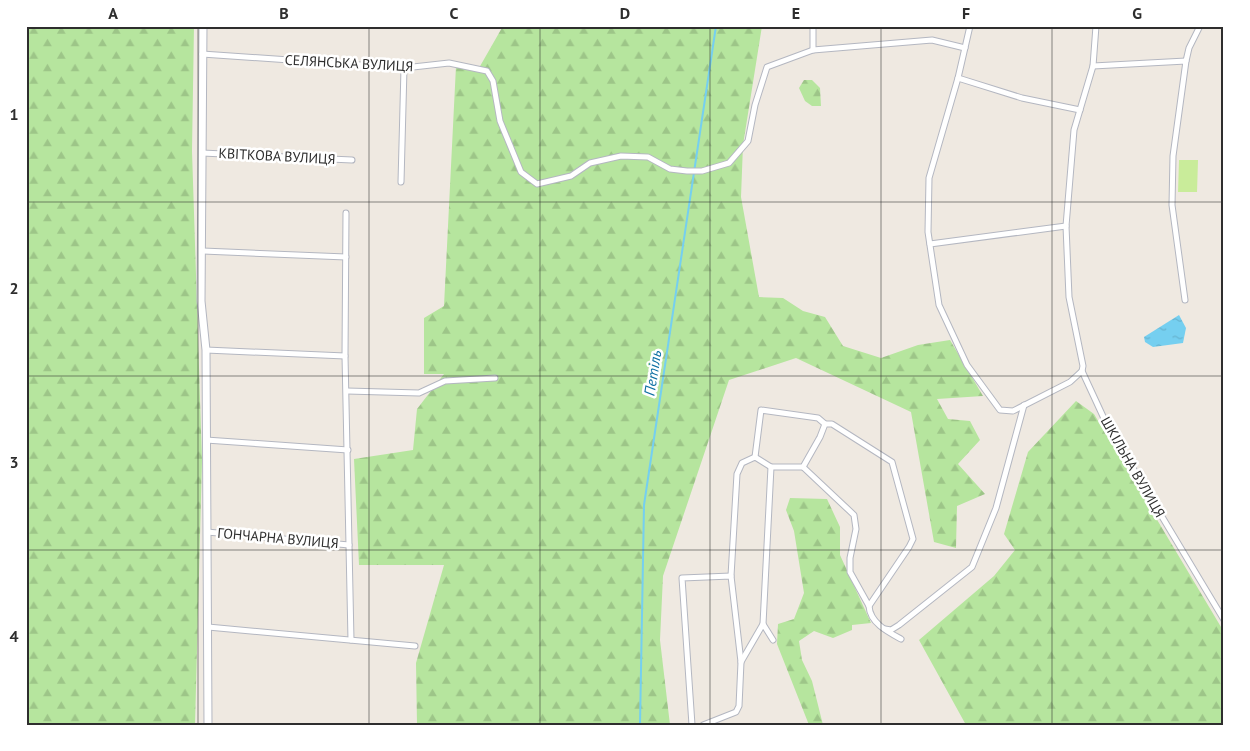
<svg xmlns="http://www.w3.org/2000/svg" width="1250" height="751" font-family="'PT Sans',sans-serif">
  <style>
    .forest { fill: url(#forest-firs) }
    .pitch { fill: #c9ec9a }
    .water { fill: url(#water-ripples) }
    .lines { fill: none; stroke-linecap: round; stroke-linejoin: round }
    .stream { stroke: #75cff0; stroke-width: 2 }
    .street-casing { stroke: #b4b7c1; stroke-width: 7 }
    .secondary-casing { stroke: #b4b7c1; stroke-width: 9 }
    .street { stroke: #fff; stroke-width: 5 }
    .secondary { stroke: #fff; stroke-width: 7 }
    .grid { fill: none; stroke: #2e2e2e; stroke-width: 1; stroke-opacity: 0.55 }
    .labels { text-anchor: middle; stroke-width: 5; stroke-linejoin: round; paint-order: stroke }
    .street-label { font-size: 14px; fill: #2e2e2e; stroke: #fff }
    .water-label { font-size: 15px; font-style: italic; fill: #0d6fa3; stroke: #fff }
    .neatline { fill: none; stroke: #2e2e2e; stroke-width: 2 }
    .grid-label { font-size: 16px; text-anchor: middle; font-weight: bold; fill: #2e2e2e }
  </style>
  <defs>
    <pattern id="forest-firs" width="22" height="20" patternUnits="userSpaceOnUse" patternTransform="scale(1.25)"><rect width="22" height="20" fill="#b6e59e"/><path d="M5 1l3.5 6h-7zM16 11l3.5 6h-7z" fill="#9dc588"/></pattern>
    <pattern id="water-ripples" width="26" height="14" patternUnits="userSpaceOnUse" patternTransform="scale(1.25)"><rect width="26" height="14" fill="#75cff0"/><path d="M2 4q2-2 4 0t4 0M15 11q2-2 4 0t4 0" fill="none" stroke="#66b2ce"/></pattern>
  </defs>
  <rect width="100%" height="100%" fill="#efe9e1"/>
  <g class="forest">
    <polygon points="26,26 194,26 192,151 202,460 195,725 26,725"/>
    <polygon points="503,26 762,26 743,145 741,197 759,297 783,298 803,311 825,317 843,346 881,358 918,345 950,340 983,396 937,399 948,419 970,421 980,440 958,464 985,494 957,506 956,548 934,542 911,412 796,358 729,380 663,576 660,640 670,725 417,725 416,663 444,565 359,565 354,459 413,450 417,409 444,374 424,374 424,318 444,306 456,66 479,68"/>
    <polygon points="804,80 812,80 820,88 821,106 812,106 805,101 799,88"/>
    <polygon points="1076,401 1094,414 1224,632 1224,725 966,725 919,640 994,576 1015,550 1004,534 1028,452"/>
    <polygon points="790,498 827,499 840,527 840,555 871,623 852,625 852,630 833,638 814,631 799,641 802,660 812,681 823,725 809,725 777,644 778,624 794,619 804,593 794,531 786,510"/>
  </g>
  <polygon class="pitch" points="1179,160 1198,160 1197,192 1178,192"/>
  <polygon class="water" points="1179,315 1186,328 1183,343 1153,347 1145,342 1144,337"/>
  <g class="lines">
    <polyline class="stream" points="640,725 644,505 716,26"/>
    <g class="street-casing">
      <g id="street">
        <polyline points="813,26 813,50"/>
        <polyline points="970,26 958,78 1022,98 1080,110"/>
        <polyline points="1096,26 1093,66 1074,130 1066,226 1069,297 1083,366 1082,371 1107,425 1224,620"/>
        <polyline points="202,54 404,68 449,63 487,71 493,81 500,121 521,172 537,184 571,176 590,163 621,156 648,157 670,169 687,171 702,171 729,163 748,141 755,105 767,67 813,50 932,40 965,48"/>
        <polyline points="1186,61 1189,48 1200,26"/>
        <polyline points="1093,66 1186,61 1173,156 1172,205 1185,300"/>
        <polyline points="958,78 929,178 928,232 939,305 967,365 1000,410 1013,411 1070,382 1082,371"/>
        <polyline points="202,153 352,160"/>
        <polyline points="401,182 404,68"/>
        <polyline points="346,213 345,356 351,640"/>
        <polyline points="930,244 1066,226"/>
        <polyline points="203,251 346,257"/>
        <polyline points="206,350 345,356"/>
        <polyline points="347,391 419,393 445,381 495,378"/>
        <polyline points="206,440 348,450"/>
        <polyline points="755,457 761,410 818,418 825,424"/>
        <polyline points="803,467 854,515 856,529 850,558 850,572 869,606"/>
        <polyline points="207,532 349,545"/>
        <polyline points="731,576 737,474 742,463 755,457 771,467"/>
        <path d="M763 624 771 467H803L820 437 825 424H832L892 462 913 539 909 547 869 606C870 623 888 632 901 639"/>
        <polyline points="208,627 415,646"/>
        <polyline points="885,629 891,630 899,625 972,567 996,508 1024,405"/>
        <polyline points="692,725 682,578 731,576 741,662"/>
        <polyline points="703,725 736,712 739,706 741,662 763,624 773,640"/>
      </g>
    </g>
    <g class="secondary-casing">
      <polyline id="secondary" points="203,26 201,301 206,350 208,725"/>
    </g>
    <use href="#street" class="street"/>
    <use href="#secondary" class="secondary"/>
  </g>
  <path class="grid" d="M198 26V725M369 26V725M540 26V725M710 26V725M881 26V725M1052 26V725M26 202H1224M26 376H1224M26 550H1224"/>
  <g class="labels">
    <g class="street-label">
      <text transform="translate(349 63) rotate(3)" y="5">СЕЛЯНСЬКА ВУЛИЦЯ</text>
      <text transform="translate(277 156) rotate(3)" y="5">КВІТКОВА ВУЛИЦЯ</text>
      <text transform="translate(1133 467) rotate(60)" y="5">ШКІЛЬНА ВУЛИЦЯ</text>
      <text transform="translate(278 538) rotate(5)" y="5">ГОНЧАРНА ВУЛИЦЯ</text>
    </g>
    <g class="water-label">
      <text transform="translate(653 373) rotate(-81)" y="5">Петіль</text>
    </g>
  </g>
  <rect width="1250" height="751" fill="none" stroke="#ffffff" stroke-width="55"/>
  <rect x="28" y="28" width="1194" height="696" class="neatline"/>
  <g class="grid-label">
    <text x="113" y="19">A</text>
    <text x="284" y="19">B</text>
    <text x="454" y="19">C</text>
    <text x="625" y="19">D</text>
    <text x="796" y="19">E</text>
    <text x="966" y="19">F</text>
    <text x="1137" y="19">G</text>
    <text x="14" y="120">1</text>
    <text x="14" y="294">2</text>
    <text x="14" y="468">3</text>
    <text x="14" y="642">4</text>
  </g>
</svg>
